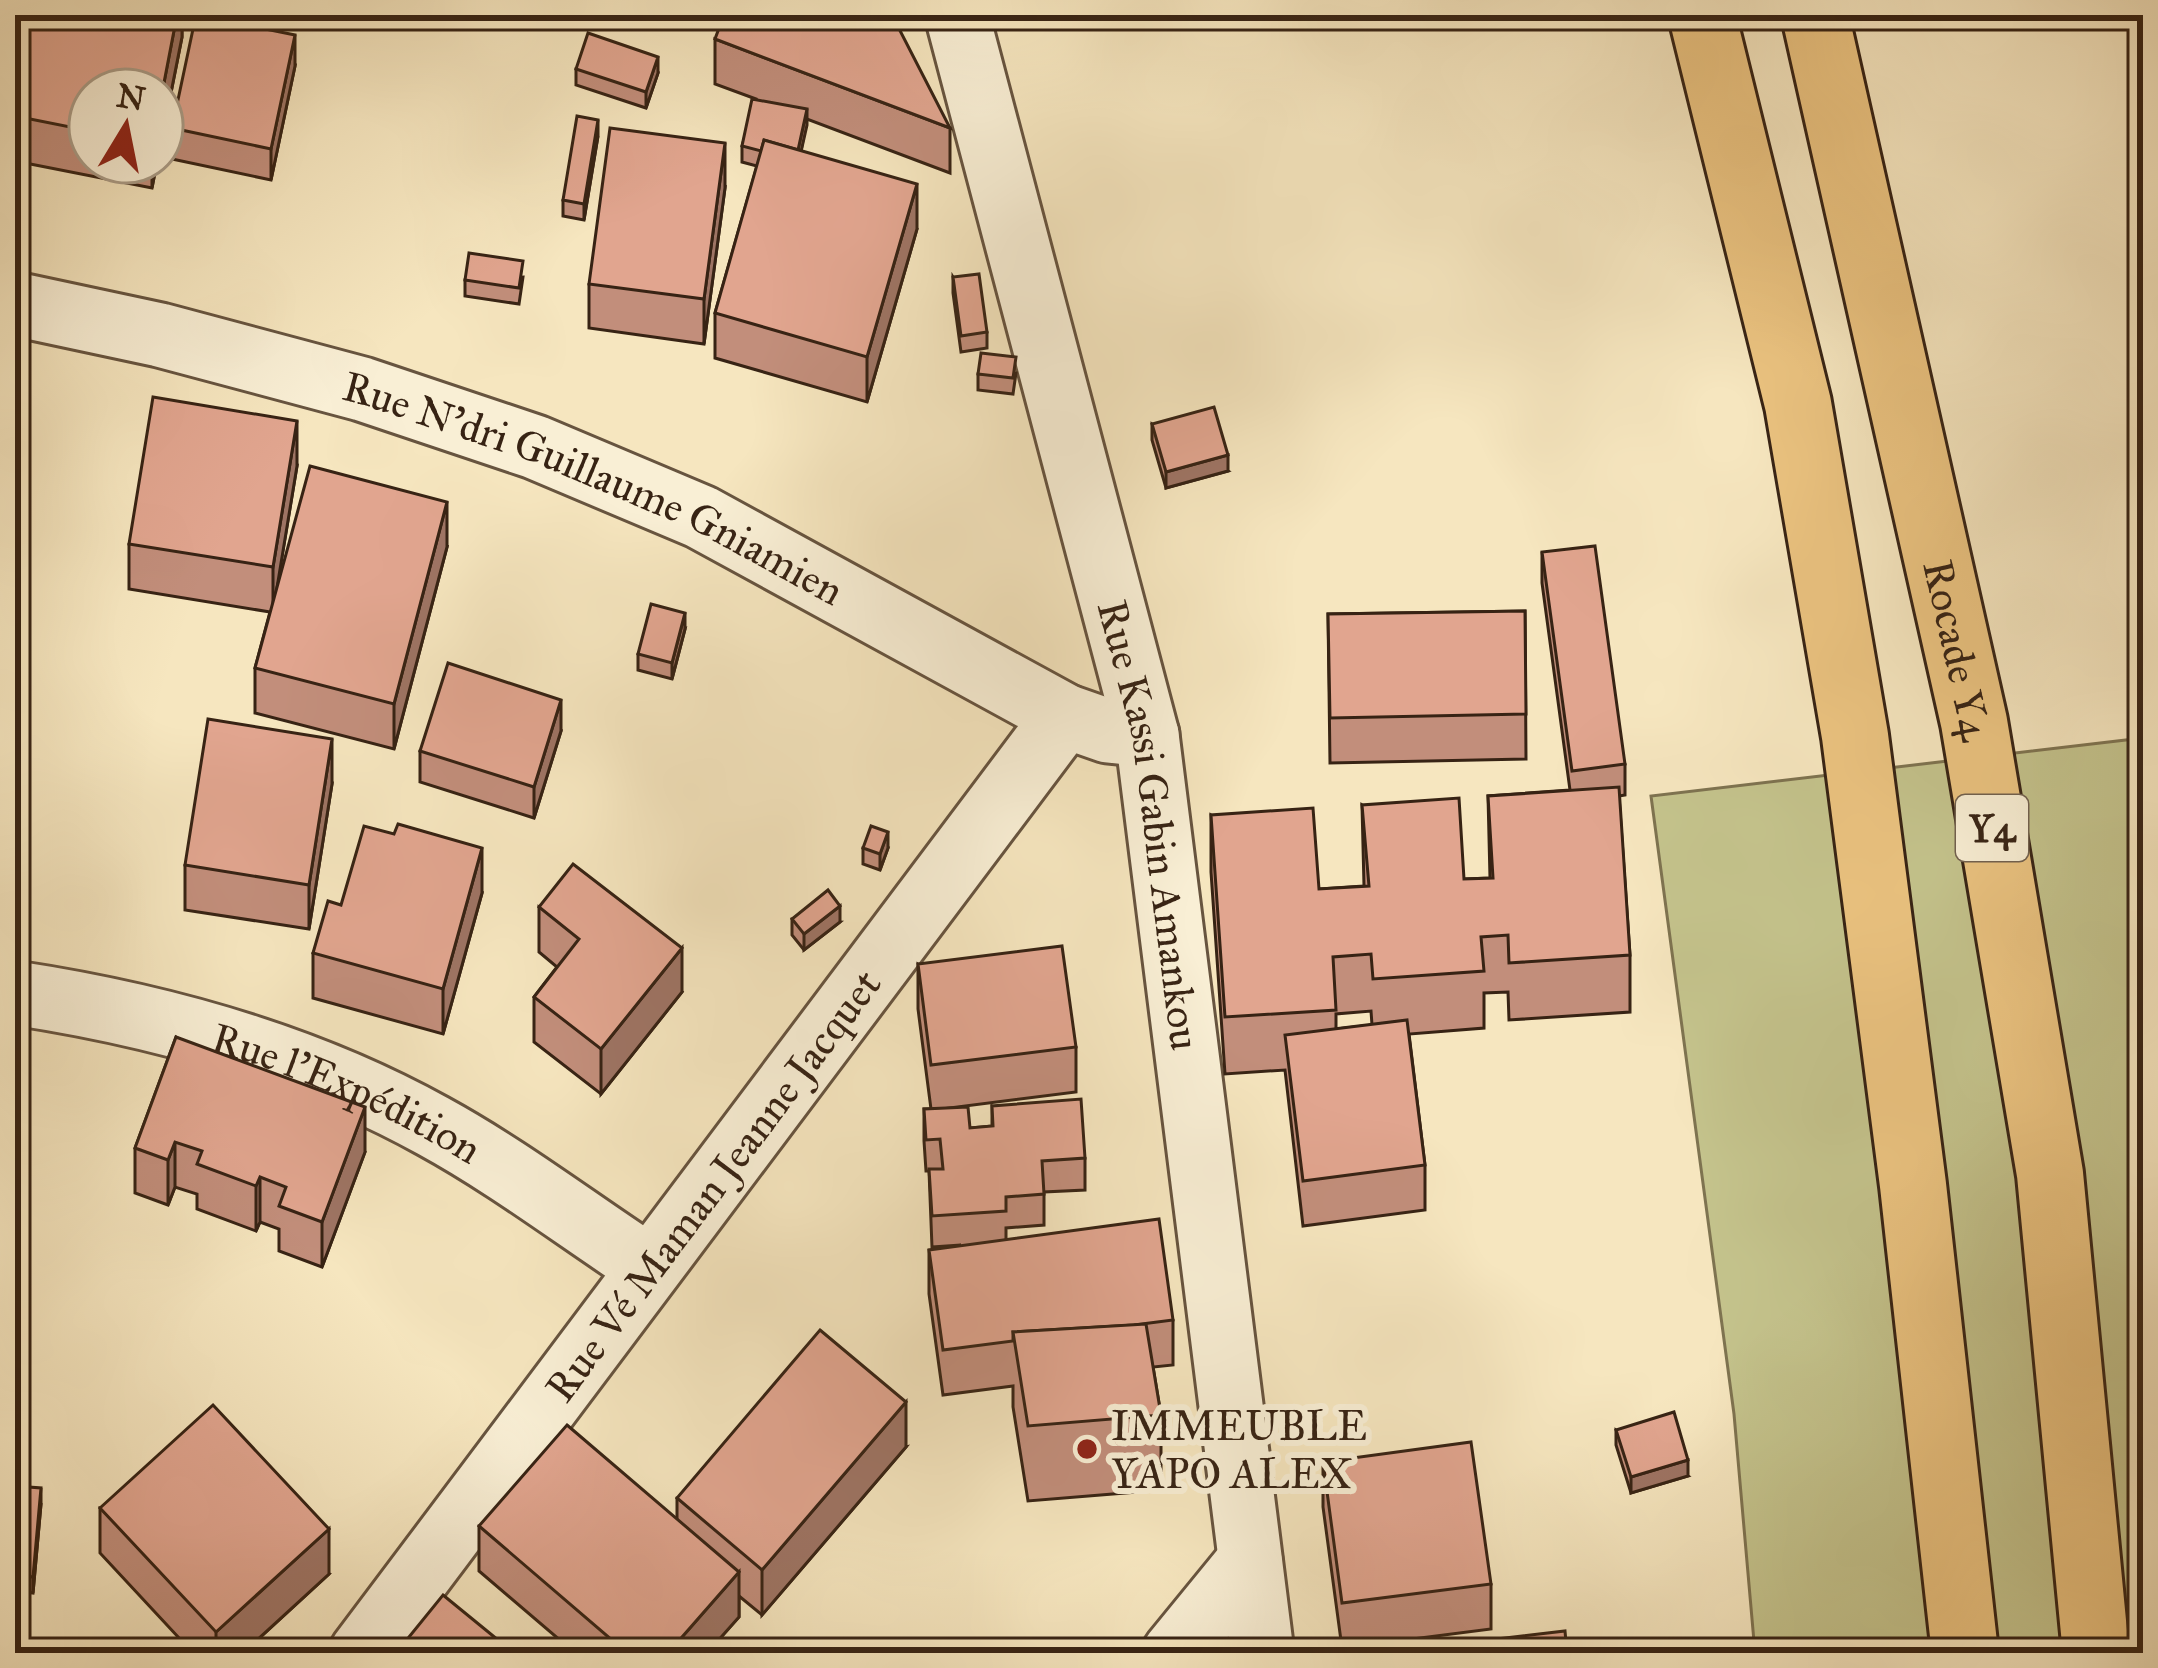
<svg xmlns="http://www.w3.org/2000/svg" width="2158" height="1668" font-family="'IM FELL Great Primer',serif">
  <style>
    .green { fill: #c4c38c; stroke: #7e7350; stroke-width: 3 }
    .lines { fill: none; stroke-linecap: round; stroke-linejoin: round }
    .minor-casing { stroke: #67543f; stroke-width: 69 }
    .highway-casing { stroke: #372314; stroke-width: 72 }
    .minor { stroke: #f9efd5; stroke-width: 63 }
    .highway { stroke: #ebc380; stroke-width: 66 }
    .wall { fill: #c28e7b; stroke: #372314; stroke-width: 3; fill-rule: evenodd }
    .shaded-wall { fill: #9e7464; stroke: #372314; stroke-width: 3 }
    .building { fill: #e1a58f; stroke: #372314; stroke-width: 3 }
    .poi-dot { fill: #8f2418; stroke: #f9efd5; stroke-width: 4.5 }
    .labels { text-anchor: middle; stroke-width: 12; stroke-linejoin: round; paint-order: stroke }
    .shield { fill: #f9efd5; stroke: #71604e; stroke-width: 3 }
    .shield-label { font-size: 39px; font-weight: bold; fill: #372314 }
    .street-label { font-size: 42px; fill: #372314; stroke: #f9efd5 }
    .poi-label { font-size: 42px; fill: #372314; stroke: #f9efd5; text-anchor: start }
  </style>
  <rect width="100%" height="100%" fill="#f6e6bf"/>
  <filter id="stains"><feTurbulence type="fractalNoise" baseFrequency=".00167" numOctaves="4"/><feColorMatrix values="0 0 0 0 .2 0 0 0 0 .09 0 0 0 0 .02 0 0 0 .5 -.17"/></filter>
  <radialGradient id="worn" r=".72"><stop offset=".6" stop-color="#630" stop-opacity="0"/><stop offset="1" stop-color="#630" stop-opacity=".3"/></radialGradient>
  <polygon class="green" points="2143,738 2143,1653 1755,1653 1734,1414 1651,796"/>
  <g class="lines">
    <g class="minor-casing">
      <g id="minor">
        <path id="s1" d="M957 15 1147 735 1262 1653"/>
        <path id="s2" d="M15 304 160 335 362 389 535 447 701 517 1065 716 1108 731 1147 735"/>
        <path id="s3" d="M15 993C160 1015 305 1055 433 1126 508 1167 577 1220 649 1267"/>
        <path id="s4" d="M361 1653 1065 716"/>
        <polyline points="1174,1653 1250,1560"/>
      </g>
    </g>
    <g class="highway-casing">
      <g id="highway">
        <polyline points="1702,15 1798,404 1855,736 1913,1185 1965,1653"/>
        <path id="s5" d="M1815 15 1974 722 2050 1174 2096 1653"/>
      </g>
    </g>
    <use href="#minor" class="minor"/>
    <use href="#highway" class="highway"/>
  </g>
  <g class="wall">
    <polygon points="182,15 182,37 162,138 162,90 90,90 90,162 157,162 152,188 15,161 15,58"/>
    <polygon points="2143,36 2143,105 2130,72 2130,41"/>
    <polygon points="715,39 950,128 950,173 807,119 801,151 917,229 867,402 715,358 715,313 757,166 742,162 742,146 756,99 715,84"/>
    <polygon points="295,66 271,180 172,159 172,128"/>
    <polygon points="576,69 658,73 646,108 576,85"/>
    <polygon points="598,136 584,220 563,216 563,200"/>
    <polygon points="725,188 704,344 589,328 589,284"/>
    <polygon points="523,277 519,304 465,296 465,280"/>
    <polygon points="953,277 987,332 987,348 961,352 953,293"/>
    <polygon points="1016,373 1013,394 978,390 978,374"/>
    <polygon points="1152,424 1228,471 1166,488 1152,440"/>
    <polygon points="297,466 277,586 447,547 394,749 255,713 255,668 270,612 129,589 129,544"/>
    <path d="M1542 552 1625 764V795L1619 796 1630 955V1012L1509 1020 1508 992 1484 993V1028L1409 1034 1425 1165V1210L1303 1226 1285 1070 1225 1074 1211 872V815L1319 889 1364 886 1362 805 1464 879 1490 878 1488 796 1570 790 1542 583ZM1371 1011 1372 1025 1336 1029V1014Z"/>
    <polygon points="1525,611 1526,759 1330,763 1328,614"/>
    <polygon points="685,629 672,679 638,670 638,654"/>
    <polygon points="561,731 534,818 420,782 420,751"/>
    <polygon points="332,784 309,929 185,910 185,865"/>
    <polygon points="863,848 888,848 880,870 863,864"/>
    <polygon points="482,893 443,1034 313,998 313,953 341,905"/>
    <polygon points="539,907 682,992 601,1094 534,1042 534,997 557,967 539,952"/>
    <polygon points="792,919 840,922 804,950 792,935"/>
    <polygon points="918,964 1076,1047 1076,1092 949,1108 970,1128 992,1126 992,1106 1085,1158 1085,1190 1044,1192 1044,1225 1006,1228 1006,1239 1173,1320 1173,1365 1153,1367 1161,1415 1161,1490 1028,1501 1013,1407 1013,1386 943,1395 929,1294 929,1250 961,1245 932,1247 929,1171 926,1171 924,1141 924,1109 931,1109 918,1009"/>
    <polygon points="176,1037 365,1152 322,1267 279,1251 279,1229 260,1222 256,1231 197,1209 197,1194 175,1187 168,1205 135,1193 135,1148"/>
    <polygon points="1616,1430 1688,1476 1631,1493 1616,1445"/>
    <polygon points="906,1447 762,1615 739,1596 739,1617 707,1653 575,1653 479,1571 479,1526 677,1519 677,1498"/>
    <polygon points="1323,1462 1491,1584 1491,1629 1342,1648 1323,1507"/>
    <polygon points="15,1486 41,1504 33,1593 15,1591"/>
    <polygon points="100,1508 329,1574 243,1653 193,1653 100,1553"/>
  </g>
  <g class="shaded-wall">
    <polygon points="177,15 182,15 182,37 162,138 162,93"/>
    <polygon points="295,35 295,66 271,180 271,149"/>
    <polygon points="658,57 658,73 646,108 646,92"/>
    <polygon points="807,109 807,125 796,174 796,158"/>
    <polygon points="598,120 598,136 584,220 584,204"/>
    <polygon points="725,143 725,188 704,344 704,299"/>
    <polygon points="152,162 157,162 152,188"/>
    <polygon points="917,184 917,229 867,402 867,357"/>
    <polygon points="297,421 297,466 273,612 273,567"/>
    <polygon points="1228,455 1228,471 1166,488 1166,472"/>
    <polygon points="447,502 447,547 394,749 394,704"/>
    <polygon points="685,613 685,629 672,679 672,663"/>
    <polygon points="561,700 561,731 534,818 534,787"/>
    <polygon points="332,739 332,784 309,929 309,885"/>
    <polygon points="888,832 888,848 880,870 880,854"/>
    <polygon points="482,848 482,893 443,1034 443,989"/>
    <polygon points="840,906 840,922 804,950 804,934"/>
    <polygon points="682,948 682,992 601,1094 601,1049"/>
    <polygon points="365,1107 365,1152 322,1267 322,1222"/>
    <polygon points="175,1142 175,1187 168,1205 168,1160"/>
    <polygon points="260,1177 260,1222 256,1231 256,1186"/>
    <polygon points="906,1402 906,1447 762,1615 762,1570"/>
    <polygon points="1688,1460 1688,1476 1631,1493 1631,1477"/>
    <polygon points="41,1488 41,1504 33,1593 33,1577"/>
    <polygon points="329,1529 329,1574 243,1653 216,1653 216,1632"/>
    <polygon points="739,1572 739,1617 707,1653 668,1653"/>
  </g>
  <g class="building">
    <polygon points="23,15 177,15 162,93 162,90 90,90 90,131 15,116 15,58"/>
    <polygon points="196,15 295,35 271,149 172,128"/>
    <polygon points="724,15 892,15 950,128 715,39"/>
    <polygon points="588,33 658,57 646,92 576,69"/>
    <polygon points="2143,36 2143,74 2130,41"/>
    <polygon points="752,99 807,109 798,150 764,140 761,151 742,146"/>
    <polygon points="577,116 598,120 584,204 563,200"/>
    <polygon points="610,128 725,143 704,299 589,284"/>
    <polygon points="764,140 917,184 867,357 715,313"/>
    <polygon points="469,253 523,261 519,288 465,280"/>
    <polygon points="979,274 987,332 961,336 953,277"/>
    <polygon points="981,353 1016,357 1013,378 978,374"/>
    <polygon points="153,397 297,421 273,567 129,544"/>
    <polygon points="1214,407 1228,455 1166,472 1152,424"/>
    <polygon points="310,466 447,502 394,704 255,668"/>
    <polygon points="1595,546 1625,764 1572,771 1542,552"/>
    <polygon points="651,604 685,613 672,663 638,654"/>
    <polygon points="1525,611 1526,714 1330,718 1328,614"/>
    <polygon points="448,663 561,700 534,787 420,751"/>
    <polygon points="208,719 332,739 309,885 185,865"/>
    <polygon points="1619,787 1630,955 1509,963 1508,935 1481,937 1484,971 1373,979 1371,954 1333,957 1336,1010 1225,1017 1211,815 1313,808 1319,889 1369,886 1362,805 1459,798 1464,879 1493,878 1488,796"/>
    <polygon points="398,824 482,848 443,989 313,953 328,901 341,905 364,826 394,834"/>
    <polygon points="871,826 888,832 880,854 863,848"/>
    <polygon points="573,864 682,948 601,1049 534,997 579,939 539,907"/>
    <polygon points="828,890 840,906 804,934 792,919"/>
    <polygon points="1062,946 1076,1047 931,1065 918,964"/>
    <polygon points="1407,1020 1425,1165 1303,1181 1285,1035"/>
    <polygon points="176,1037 365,1107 322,1222 279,1206 286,1187 260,1177 256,1186 197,1164 202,1151 175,1142 168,1160 135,1148"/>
    <polygon points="1081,1099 1085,1158 1042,1161 1044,1194 1006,1197 1006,1211 932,1216 929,1169 943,1169 940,1139 926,1140 924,1109 968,1107 970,1128 993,1126 992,1106"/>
    <polygon points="1159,1219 1173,1320 1134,1325 1013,1332 1013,1341 943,1350 929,1250"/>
    <polygon points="1146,1324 1161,1415 1028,1426 1013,1332"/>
    <polygon points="820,1330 906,1402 762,1570 677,1498"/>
    <polygon points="213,1405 329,1529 216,1632 100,1508"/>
    <polygon points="1674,1412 1688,1460 1631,1477 1616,1430"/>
    <polygon points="567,1425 739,1572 668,1653 627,1653 479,1526"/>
    <polygon points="1471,1442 1491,1584 1342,1603 1323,1462"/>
    <polygon points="15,1486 41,1488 33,1577 15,1575"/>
    <polygon points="443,1595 514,1653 396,1653"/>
    <polygon points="1565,1631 1567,1653 1430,1653 1429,1647"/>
    <polygon points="15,1643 41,1647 40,1653 15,1653"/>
  </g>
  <circle class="poi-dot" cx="1087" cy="1449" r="12"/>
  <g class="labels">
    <rect class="shield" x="1956" y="795" width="72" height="66" rx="9"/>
    <g class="shield-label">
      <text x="1992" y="842">Y4</text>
    </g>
    <g class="street-label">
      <text dy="15" stroke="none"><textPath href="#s2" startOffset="609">Rue N'dri Guillaume Gniamien</textPath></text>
      <text dy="15" stroke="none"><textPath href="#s5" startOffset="651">Rocade Y4</textPath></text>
      <text dy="15" stroke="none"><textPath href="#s1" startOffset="834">Rue Kassi Gabin Amankou</textPath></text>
      <text dy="15" stroke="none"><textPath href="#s3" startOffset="348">Rue l'Expédition</textPath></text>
      <text dy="15" stroke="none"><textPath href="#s4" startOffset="585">Rue Vé Maman Jeanne Jacquet</textPath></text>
    </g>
    <g class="poi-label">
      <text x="1111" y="1440">IMMEUBLE<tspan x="1111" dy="48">YAPO ALEX</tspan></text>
    </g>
  </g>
  <rect width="2158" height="1668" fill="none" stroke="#f6e6bf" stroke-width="60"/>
  <rect x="18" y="18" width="2122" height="1632" fill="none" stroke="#372314" stroke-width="6"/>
  <rect x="30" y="30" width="2098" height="1608" fill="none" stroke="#372314" stroke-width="3"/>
  <g transform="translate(126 126) rotate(10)"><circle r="57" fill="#f9efd5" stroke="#ab9d88" stroke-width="3"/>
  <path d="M0-9L21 45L0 30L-21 45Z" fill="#8f2418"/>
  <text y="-18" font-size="33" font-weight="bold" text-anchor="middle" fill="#372314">N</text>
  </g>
  <rect width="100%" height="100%" filter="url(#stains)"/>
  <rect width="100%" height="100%" fill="url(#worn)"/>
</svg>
